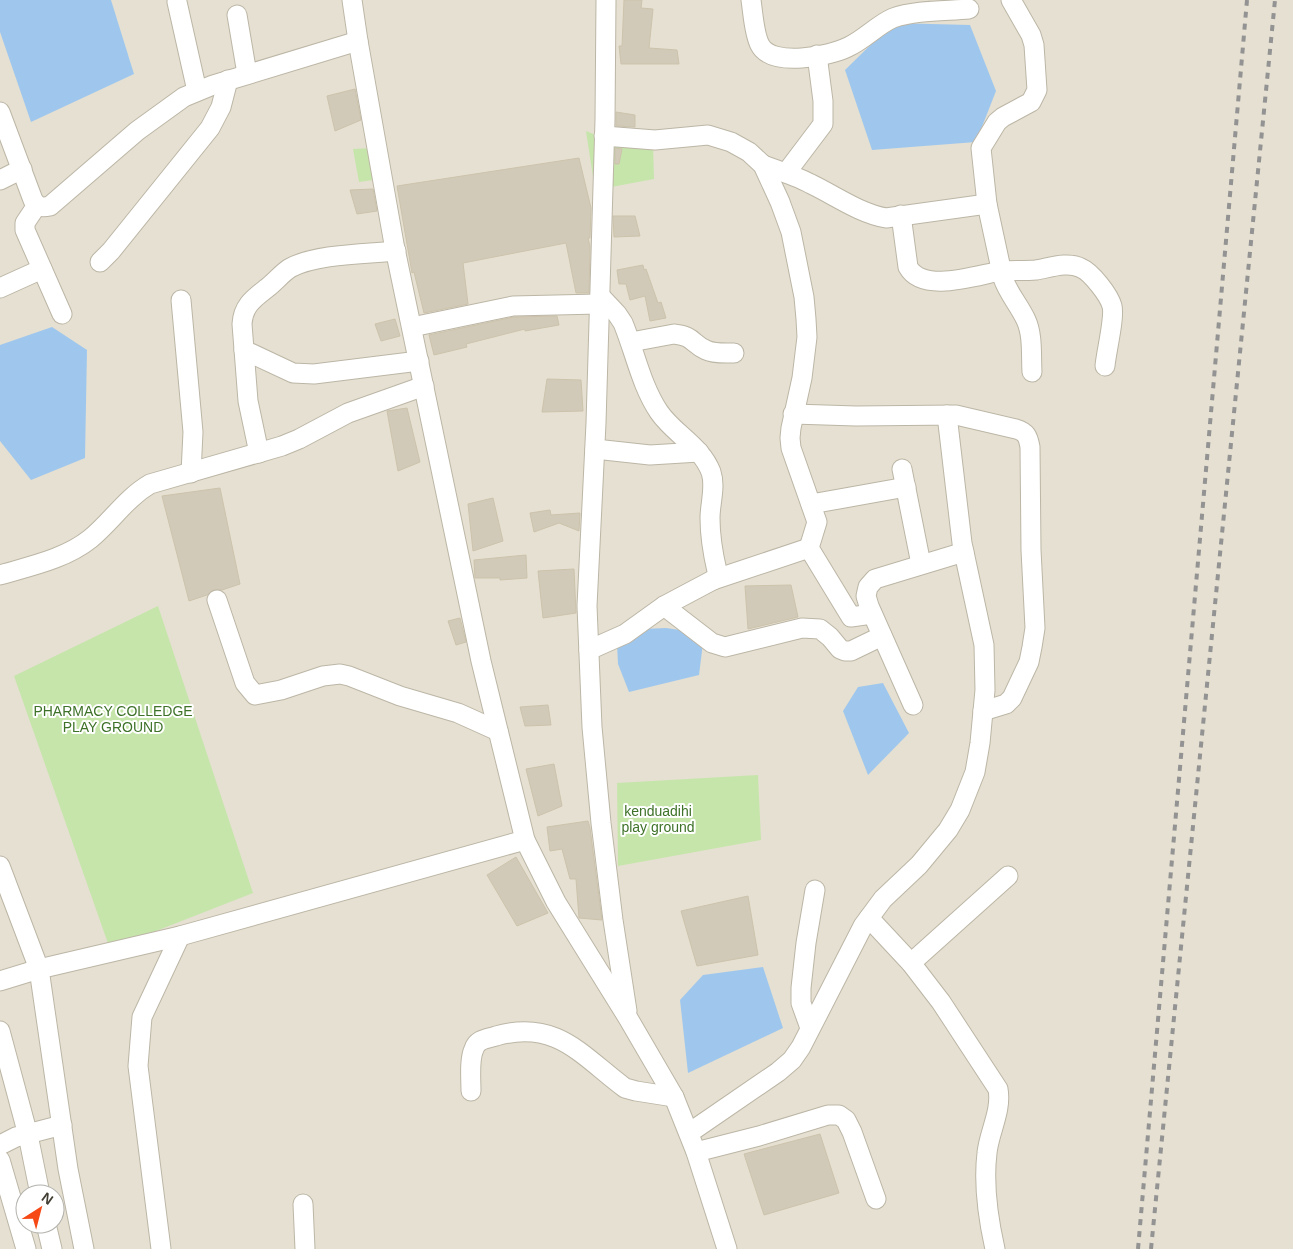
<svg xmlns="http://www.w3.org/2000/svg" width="1293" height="1249" font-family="Helvetica,sans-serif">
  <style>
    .residential { fill: #e5e0d1; fill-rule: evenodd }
    .green { fill: #c6e5ab }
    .water { fill: #9fc7ee }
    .building { fill: #d2cab8; stroke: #cdc3ac }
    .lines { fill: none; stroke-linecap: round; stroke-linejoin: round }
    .minor-casing { stroke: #bcb6a6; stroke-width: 21 }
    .minor { stroke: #fff; stroke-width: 19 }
    .rail { stroke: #939393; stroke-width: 4; stroke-dasharray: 6 6; stroke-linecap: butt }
    .labels { text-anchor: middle; stroke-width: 4; stroke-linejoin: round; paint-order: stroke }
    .park-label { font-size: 14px; fill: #3e7228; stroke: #fff }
  </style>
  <rect width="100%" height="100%" fill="#f1eee3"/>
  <path class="residential" d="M0 0H1293V1249H0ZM25 1194H55V1224H25Z"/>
  <g class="green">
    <polygon points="586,131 608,140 653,145 654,179 595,190"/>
    <polygon points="373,148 380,179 359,182 353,149"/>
    <polygon points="158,606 253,893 110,949 14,676"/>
    <polygon points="758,775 761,840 618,866 617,783"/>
  </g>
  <g class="water">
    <polygon points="0,0 111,0 134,74 31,122 0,32"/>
    <polygon points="893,23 970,25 996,91 976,142 872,150 845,70"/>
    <polygon points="52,327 87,350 85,458 31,480 0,441 0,345"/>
    <polygon points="666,628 687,631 703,643 699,675 629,692 618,664 617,644 643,629"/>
    <polygon points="883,683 909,733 868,775 843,711 858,687"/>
    <polygon points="763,967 783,1028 688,1073 680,1000 703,975"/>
  </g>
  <g class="building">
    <polygon points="624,0 642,0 641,8 653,9 649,48 677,50 679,64 621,64 619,46 622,46"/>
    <polygon points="355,89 361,120 335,131 327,96"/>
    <polygon points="616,112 635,115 635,127 616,126"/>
    <polygon points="615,148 622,149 619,164 615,164"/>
    <polygon points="579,158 591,208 590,238 588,238 590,246 589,293 576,293 566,243 463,263 468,304 424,313 414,272 412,273 397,186"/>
    <polygon points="373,189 377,211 357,214 350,190"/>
    <polygon points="613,216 635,216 640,236 614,237"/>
    <polygon points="643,265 644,270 646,269 658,303 661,302 666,318 650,321 645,296 630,300 626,284 619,284 617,270"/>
    <polygon points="557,316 559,325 525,331 525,329 466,344 467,347 434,355 429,335 514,317"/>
    <polygon points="395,319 400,336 381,341 375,324"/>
    <polygon points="547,379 581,380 583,411 542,412"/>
    <polygon points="407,408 420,462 398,471 387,411"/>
    <polygon points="220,488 240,584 222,590 213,590 207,595 189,601 162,496"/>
    <polygon points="493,498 503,541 473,551 468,504"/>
    <polygon points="550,510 551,515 580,513 579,531 559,523 534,532 530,513"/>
    <polygon points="526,555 527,578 500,580 500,578 475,578 474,560"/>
    <polygon points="574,569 576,613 543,618 538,571"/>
    <polygon points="791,585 798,617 748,629 745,586"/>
    <polygon points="460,618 466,642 456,645 448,621"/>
    <polygon points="548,705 551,725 525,726 520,707"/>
    <polygon points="554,764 562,806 538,816 526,769"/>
    <polygon points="588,821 590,828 602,920 579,918 576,879 570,879 562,849 550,851 547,827"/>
    <polygon points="516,857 548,913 517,926 487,875"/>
    <polygon points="748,896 758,955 697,966 681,911"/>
    <polygon points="820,1134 839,1193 764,1215 744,1154"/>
  </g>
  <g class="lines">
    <g class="minor-casing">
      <g id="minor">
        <polyline points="352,0 358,41 394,244 481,661 525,840 556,902 628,1018 674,1097 696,1152 727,1249"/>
        <polyline points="606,0 605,120 596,423 587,606 592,727 601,823 613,920 627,1011"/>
        <path d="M751 0C753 13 754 34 760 45 772 68 830 56 848 47 865 39 877 25 893 18 915 10 946 11 969 9"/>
        <path d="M1011 0 1031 35 1034 45 1037 90 1031 102 1003 117 997 122 981 148 987 204 1003 278C1008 293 1019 305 1026 320 1033 335 1031 355 1032 372"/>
        <polyline points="177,2 197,91"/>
        <polyline points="237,15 247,74"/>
        <path d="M0 112 33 200C38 207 41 208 50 206L137 131 184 97 213 85 358 41"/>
        <polyline points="604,136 655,140 708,135 731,142 749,152 763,165 780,202 791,232 804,297 806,319 807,337 802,378 791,428 790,438 791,448 817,522 809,548 851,617 872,614"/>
        <path d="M763 165C780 171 796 176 811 184 836 196 859 213 886 218L987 204"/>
        <polyline points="786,173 823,124 823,101 817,55"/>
        <polyline points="0,180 22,169"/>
        <polyline points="37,205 25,223 25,230 62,314"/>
        <path d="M901 215 908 267C923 294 977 275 1001 271 1013 270 1024 271 1036 270 1049 268 1068 261 1081 268 1091 272 1109 295 1112 306 1115 317 1106 353 1105 366"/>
        <polyline points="100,262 111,251 210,128 221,107 228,80"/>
        <polyline points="0,288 42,269"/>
        <polyline points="181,300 193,432 191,473"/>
        <polyline points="412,327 513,306 599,304"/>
        <path d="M631 342 674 334C694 336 692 344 706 350 714 354 726 353 734 353"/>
        <polyline points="244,350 293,373 314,374 419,361"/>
        <path d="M793 414 856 416 956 415 1016 429C1026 432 1028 436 1030 447L1031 550 1035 628 1032 647 1029 662 1012 698 1006 704 983 711"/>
        <polyline points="595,449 650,455 699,452"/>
        <path d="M259 453 248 401 242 324C243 306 253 299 267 288 275 282 282 273 290 268 316 254 365 254 396 251"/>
        <polyline points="902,469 921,564"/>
        <polyline points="811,504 906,487"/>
        <path d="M0 575C30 566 65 559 90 539 111 522 126 498 150 484L282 446 299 439 348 413 424 386"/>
        <polyline points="713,580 809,548"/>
        <polyline points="217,600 245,683 255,695 281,690 323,676 340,674 349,676 400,696 458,713 498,731"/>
        <polyline points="664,606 712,643 725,647 802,628 820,629 830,637 840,649 845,651 851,651 882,636"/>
        <path d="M589 650 625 634 664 606 713 580 717 576V571C713 554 710 536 710 518 710 503 716 487 711 472 701 446 674 434 659 412 641 385 635 352 623 323L617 314 600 296"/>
        <polyline points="913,705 869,606 866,596 868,587 875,579 964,552"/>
        <polyline points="0,866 39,969 68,1169 84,1249"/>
        <path d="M869 918 911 963 941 1002 998 1089C1002 1111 989 1132 987 1153 983 1186 988 1218 995 1249"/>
        <polyline points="911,963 1008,876"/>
        <polyline points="0,981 39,969 180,936 525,840"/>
        <polyline points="810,1028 801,1003 801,988 806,943 815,890"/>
        <polyline points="0,1031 28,1135 40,1194"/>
        <path d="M471 1091C471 1080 469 1059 474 1049 477 1039 487 1039 496 1036 556 1019 581 1055 625 1088L636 1091 674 1097"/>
        <polyline points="689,1133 778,1072 792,1060 801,1047 863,926 883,899 919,865 948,830 960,810 975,772 980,743 985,690 984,645 962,543 947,415"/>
        <polyline points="0,1145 16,1137 62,1125"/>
        <polyline points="696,1152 759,1136 828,1115 839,1115 846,1120 852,1132 876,1199"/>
        <polyline points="0,1160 26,1249"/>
        <polyline points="303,1204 305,1249"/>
        <polyline points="46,1224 52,1249"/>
        <polyline points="161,1249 138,1066 142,1017 180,936"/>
      </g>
    </g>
    <use href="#minor" class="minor"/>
    <g class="rail">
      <polyline points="1138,1249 1247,0"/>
      <polyline points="1151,1249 1275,0"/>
    </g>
  </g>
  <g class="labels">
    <g class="park-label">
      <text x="113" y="716">PHARMACY COLLEDGE<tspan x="113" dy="16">PLAY GROUND</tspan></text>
      <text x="658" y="816">kenduadihi<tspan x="658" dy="16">play ground</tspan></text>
    </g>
  </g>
  <g transform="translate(40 1209) rotate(36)"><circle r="24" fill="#ffffff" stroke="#b3b2ad"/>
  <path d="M0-4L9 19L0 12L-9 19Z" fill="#f64915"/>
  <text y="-8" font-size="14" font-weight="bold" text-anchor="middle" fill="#423e33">N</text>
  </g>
</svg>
